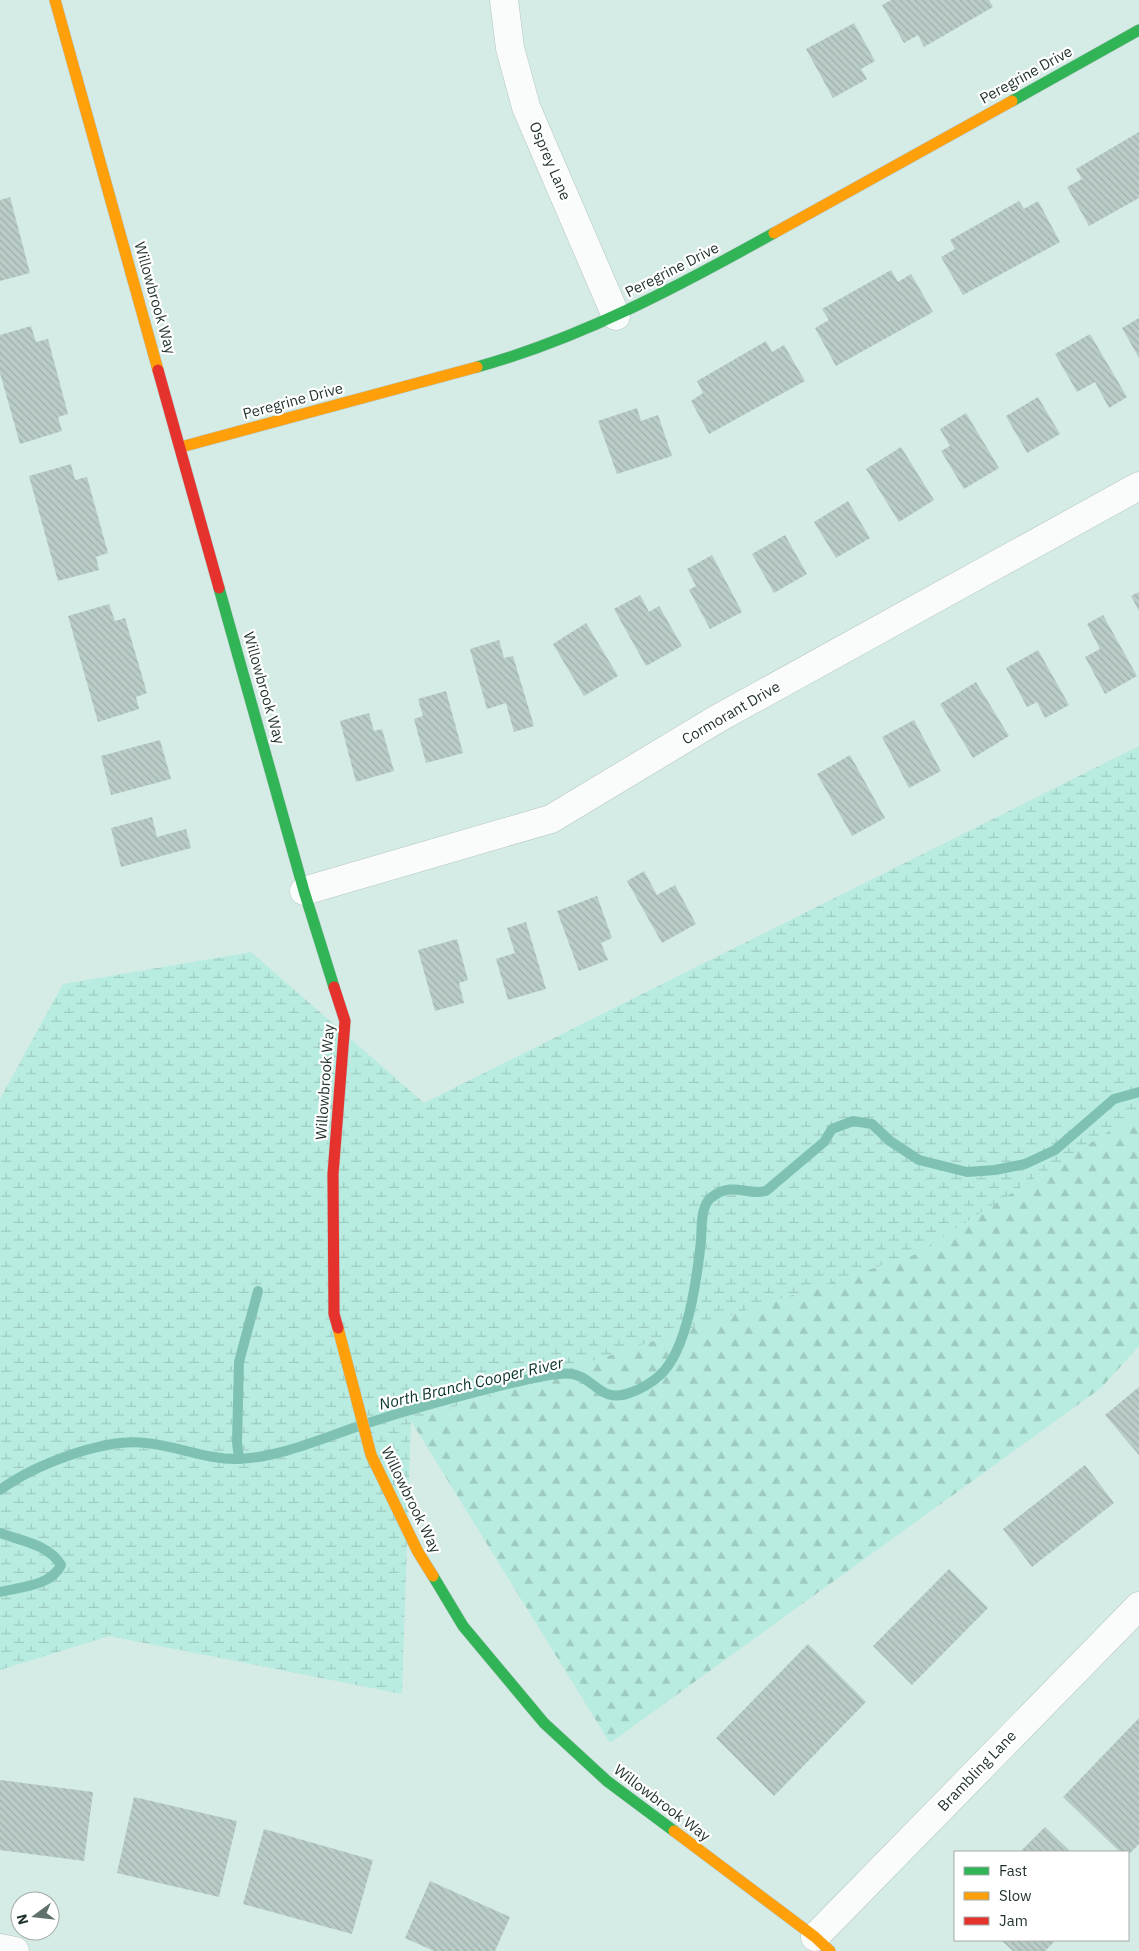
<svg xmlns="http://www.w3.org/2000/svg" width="1139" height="1951" font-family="'IBM Plex Sans',sans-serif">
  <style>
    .forest { fill: url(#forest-firs) }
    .wetland { fill: url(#wetland-marsh) }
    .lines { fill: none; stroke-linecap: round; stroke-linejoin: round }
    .stream { stroke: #7fc2b4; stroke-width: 10 }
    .building { fill: url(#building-back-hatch) }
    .street-casing { stroke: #b4c6c2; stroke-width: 29 }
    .fast-casing { stroke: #b4c6c2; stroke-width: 12 }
    .slow-casing { stroke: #b4c6c2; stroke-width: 12 }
    .jam-casing { stroke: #b4c6c2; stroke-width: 12 }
    .street { stroke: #f9fcfb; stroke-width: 28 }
    .fast { stroke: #30b455; stroke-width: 11 }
    .slow { stroke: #ff9f0a; stroke-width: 11 }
    .jam { stroke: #e5322d; stroke-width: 11 }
    .labels { text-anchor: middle; stroke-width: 4.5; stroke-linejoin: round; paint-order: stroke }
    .street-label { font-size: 15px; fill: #1f302c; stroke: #fff }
    .water-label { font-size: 16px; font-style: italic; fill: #08332c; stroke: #fff }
  </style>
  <defs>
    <pattern id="forest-firs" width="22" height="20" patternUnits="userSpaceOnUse" patternTransform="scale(1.25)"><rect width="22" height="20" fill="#b8ece0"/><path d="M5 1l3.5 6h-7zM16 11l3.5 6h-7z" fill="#9ecbc0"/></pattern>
    <pattern id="wetland-marsh" width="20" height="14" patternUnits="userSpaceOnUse" patternTransform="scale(1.25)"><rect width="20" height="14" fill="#b8ece0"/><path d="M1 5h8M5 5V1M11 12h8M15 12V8" fill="none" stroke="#9ecbc0"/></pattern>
    <pattern id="building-back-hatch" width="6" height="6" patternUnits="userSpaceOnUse" patternTransform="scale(1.25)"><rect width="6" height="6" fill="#baccc7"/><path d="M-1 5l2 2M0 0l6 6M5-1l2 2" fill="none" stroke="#9fb0ab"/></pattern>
  </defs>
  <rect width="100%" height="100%" fill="#d5ebe6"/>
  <polygon class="forest" points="1139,1112 1139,1346 1101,1388 610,1743 411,1421 916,1254"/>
  <polygon class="wetland" points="1139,746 1139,1112 916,1254 411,1421 402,1694 109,1636 0,1670 0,1099 63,984 251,952 424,1103"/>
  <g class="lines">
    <g class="stream">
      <polyline points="239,1459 237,1442 239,1362 258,1291"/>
      <path d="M0 1490C34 1465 103 1438 146 1443 178 1446 207 1460 239 1459 281 1457 323 1438 362 1425 400 1412 438 1402 476 1392 504 1385 531 1377 559 1374 596 1369 595 1407 632 1392 641 1389 653 1382 660 1375 688 1350 697 1277 701 1241 702 1228 700 1205 712 1197 733 1181 747 1196 766 1191L824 1142 832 1129 853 1121 872 1124 890 1141 919 1160 967 1172 995 1170 1025 1164 1055 1150 1114 1099 1139 1092"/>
      <path d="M0 1533C21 1541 48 1544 61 1565 51 1586 21 1587 0 1592"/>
    </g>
  </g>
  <g class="building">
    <polygon points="891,0 989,0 993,7 924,47 918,35 904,43 882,5"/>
    <polygon points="854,23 875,61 861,69 867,79 833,98 806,49"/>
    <polygon points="1139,132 1139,198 1089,226 1067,187 1082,179 1076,169"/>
    <polygon points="10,197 30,273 0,281 0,200"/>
    <polygon points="1019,201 1024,209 1038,201 1060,242 963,295 941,257 955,249 950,240"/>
    <polygon points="891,270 898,282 911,274 933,312 836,366 815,328 829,320 822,309"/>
    <polygon points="1139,318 1139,358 1122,328"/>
    <polygon points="31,326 36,342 48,339 68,414 58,417 62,431 20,444 0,373 0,335"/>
    <polygon points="1090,334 1127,397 1109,408 1095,382 1077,392 1055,354"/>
    <polygon points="766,341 772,352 784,345 805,381 709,434 691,401 703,393 697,381"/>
    <polygon points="1038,397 1060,434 1027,453 1006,416"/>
    <polygon points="637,408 641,421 658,415 672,456 617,474 598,421"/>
    <polygon points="966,413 999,468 964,489 941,451 950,446 940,429"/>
    <polygon points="901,447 934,500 899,522 866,469"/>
    <polygon points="71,464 75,480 87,477 108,553 96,557 99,570 58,581 29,476"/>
    <polygon points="848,501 870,538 836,558 814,522"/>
    <polygon points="785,535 807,574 774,593 752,554"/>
    <polygon points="712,555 742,612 710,629 689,590 696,586 687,569"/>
    <polygon points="1139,592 1139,611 1131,596"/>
    <polygon points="640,595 649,612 659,606 682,646 646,666 614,609"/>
    <polygon points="109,604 115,621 125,618 147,693 136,697 139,709 98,722 68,616"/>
    <polygon points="1103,615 1137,676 1105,694 1085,657 1100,649 1087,624"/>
    <polygon points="586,623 618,676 584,696 553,644"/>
    <polygon points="499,640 504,658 513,656 534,726 514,732 506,703 487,709 470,649"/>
    <polygon points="1038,650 1069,705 1045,718 1037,702 1027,707 1006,668"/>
    <polygon points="976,682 1009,736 973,758 940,704"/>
    <polygon points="446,691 463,753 426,763 414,719 423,716 418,699"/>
    <polygon points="369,713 374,731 382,729 394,771 356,782 340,721"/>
    <polygon points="914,720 941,771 909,788 882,737"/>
    <polygon points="160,740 171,779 111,795 101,756"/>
    <polygon points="850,755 885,818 852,836 817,774"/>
    <polygon points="152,817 157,837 186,829 191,848 121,867 111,828"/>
    <polygon points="644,871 657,895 675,885 696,924 662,943 627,881"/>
    <polygon points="597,896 612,938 601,943 608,960 579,971 557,911"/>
    <polygon points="526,922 546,989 508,1000 496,959 515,953 507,928"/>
    <polygon points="457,939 468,980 459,983 464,1003 435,1011 418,950"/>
    <polygon points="1139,1387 1139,1455 1105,1415"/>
    <polygon points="1085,1465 1114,1503 1032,1567 1003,1529"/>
    <polygon points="949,1569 988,1608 912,1685 873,1646"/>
    <polygon points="808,1644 866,1702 774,1796 716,1738"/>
    <polygon points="1139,1718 1139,1844 1128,1855 1128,1852 1120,1852 1063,1797"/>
    <polygon points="0,1780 93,1792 84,1861 0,1850"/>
    <polygon points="134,1797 237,1821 219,1897 117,1873"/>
    <polygon points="1045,1827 1071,1852 1020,1852"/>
    <polygon points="264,1829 373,1860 352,1934 243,1904"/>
    <polygon points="430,1881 510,1917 495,1951 434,1951 405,1938"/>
    <polygon points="1001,1940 1056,1940 1045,1951 1013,1951"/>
  </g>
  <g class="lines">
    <g class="street-casing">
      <g id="street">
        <polyline points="504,0 510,48 526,107 616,316"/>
        <polyline points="304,891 551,819 717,719 1139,486"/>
        <polyline points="815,1937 1139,1606"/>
        <polyline points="0,1948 15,1951"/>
      </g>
    </g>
    <g class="fast-casing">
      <g id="fast">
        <polyline points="1012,101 1139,30"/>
        <path d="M477 367C582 338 679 286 774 233"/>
        <polyline points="219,588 304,891 334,987"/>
        <polyline points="433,1576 463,1626 544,1723 607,1781 674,1831"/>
      </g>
    </g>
    <g class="slow-casing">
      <g id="slow">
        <polyline points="55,0 158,370"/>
        <polyline points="774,233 1012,101"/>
        <polyline points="181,447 477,367"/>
        <polyline points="338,1328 371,1455 418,1552 433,1576"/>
        <polyline points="674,1831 815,1937 830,1951"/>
      </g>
    </g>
    <g class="jam-casing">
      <g id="jam">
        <polyline points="158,370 219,588"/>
        <polyline points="334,987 345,1021 333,1174 334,1314 338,1328"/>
      </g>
    </g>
    <use href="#street" class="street"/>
    <use href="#fast" class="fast"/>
    <use href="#slow" class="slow"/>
    <use href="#jam" class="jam"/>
  </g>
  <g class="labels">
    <g class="street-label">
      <text transform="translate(1026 75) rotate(-29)" y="5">Peregrine Drive</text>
      <text transform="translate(550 161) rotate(67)" y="5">Osprey Lane</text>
      <text transform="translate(672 270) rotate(-27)" y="5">Peregrine Drive</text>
      <text transform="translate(155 298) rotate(74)" y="5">Willowbrook Way</text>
      <text transform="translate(293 401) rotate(-15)" y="5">Peregrine Drive</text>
      <text transform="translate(264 688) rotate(74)" y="5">Willowbrook Way</text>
      <text transform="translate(731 713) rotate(-30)" y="5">Cormorant Drive</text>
      <text transform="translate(325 1082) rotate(-86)" y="5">Willowbrook Way</text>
      <text transform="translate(411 1500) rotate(64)" y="5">Willowbrook Way</text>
      <text transform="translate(977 1771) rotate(-46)" y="5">Brambling Lane</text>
      <text transform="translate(662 1803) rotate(37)" y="5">Willowbrook Way</text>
    </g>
    <g class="water-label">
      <text transform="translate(471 1383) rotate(-13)" y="6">North Branch Cooper River</text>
    </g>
  </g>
  <rect x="954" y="1851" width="175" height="90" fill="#ffffff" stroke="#a5acab"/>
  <rect x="964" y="1867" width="25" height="8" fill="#30b455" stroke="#a5acab"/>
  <text x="999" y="1876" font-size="15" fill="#1f302c">Fast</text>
  <rect x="964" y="1892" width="25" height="8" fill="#ff9f0a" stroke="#a5acab"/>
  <text x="999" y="1901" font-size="15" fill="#1f302c">Slow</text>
  <rect x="964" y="1917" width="25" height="8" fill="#e5322d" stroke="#a5acab"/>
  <text x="999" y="1926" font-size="15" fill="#1f302c">Jam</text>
  <g transform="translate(35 1916) rotate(255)"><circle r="24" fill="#ffffff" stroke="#a5acab"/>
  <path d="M0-4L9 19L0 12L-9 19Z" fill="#5f716d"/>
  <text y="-8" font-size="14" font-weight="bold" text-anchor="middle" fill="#1f302c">N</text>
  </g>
</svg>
